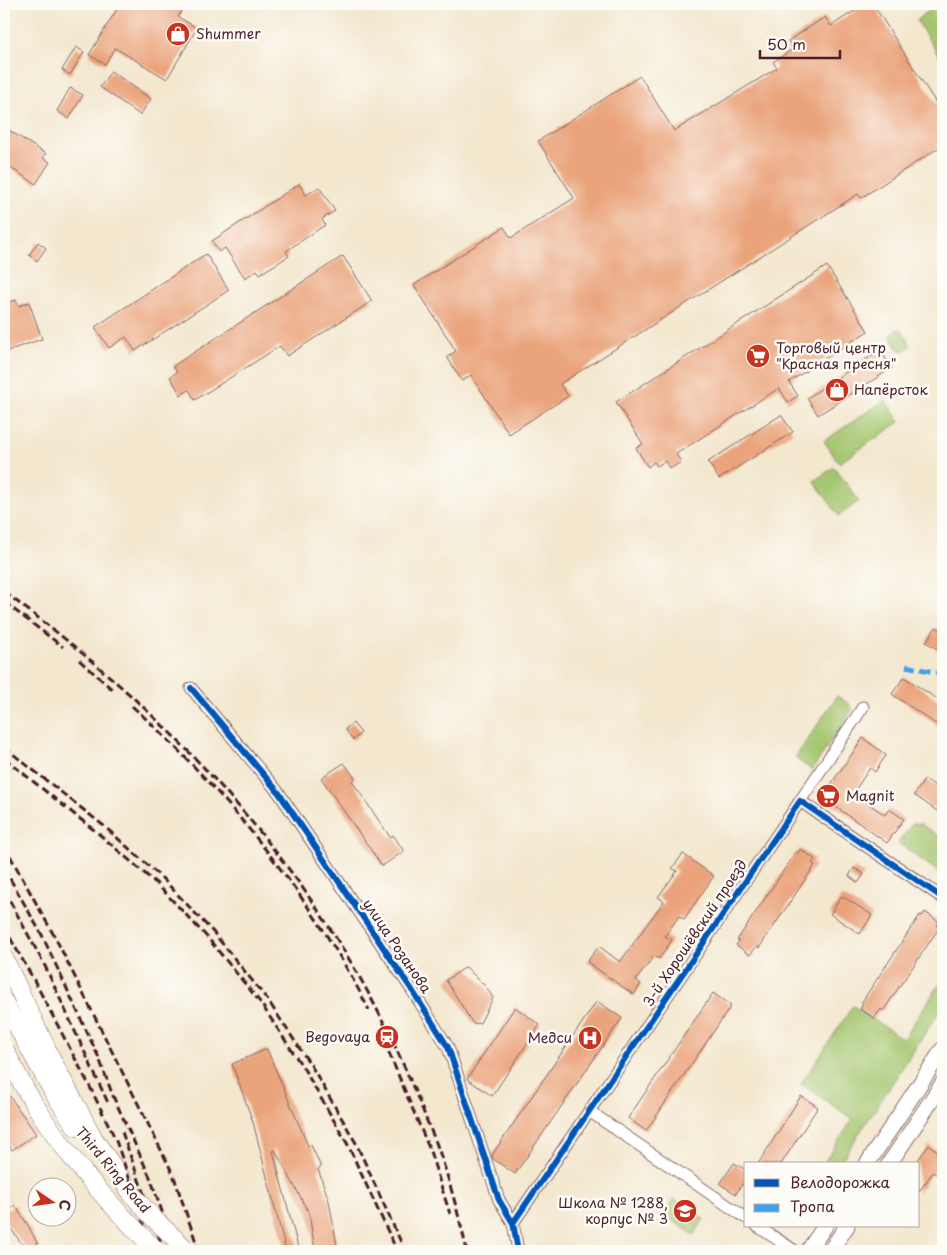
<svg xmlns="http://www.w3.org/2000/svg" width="947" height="1255" font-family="'Playpen Sans',sans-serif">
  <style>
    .green { fill: #a5c66f; stroke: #78724d }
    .building { fill: #eaa37a }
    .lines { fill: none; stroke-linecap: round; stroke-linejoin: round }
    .street-casing { stroke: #856564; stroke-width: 13 }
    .secondary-casing { stroke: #856564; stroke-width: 17 }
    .primary-casing { stroke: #856564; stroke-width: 19 }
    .street { stroke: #fff; stroke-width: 11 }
    .secondary { stroke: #fff; stroke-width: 15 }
    .primary { stroke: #fff; stroke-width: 18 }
    .rail { stroke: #4a1f2b; stroke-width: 3; stroke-dasharray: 8 4; stroke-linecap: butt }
    .primary-bridge-casing { stroke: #856564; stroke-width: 19; stroke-linecap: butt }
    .primary-bridge { stroke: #fff; stroke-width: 18 }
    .quiet { stroke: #40a2eb; stroke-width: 5; stroke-dasharray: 10 5; stroke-linecap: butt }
    .cycleway-casing { stroke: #fdfcf7; stroke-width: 9 }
    .cycleway { stroke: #0057b8; stroke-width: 6 }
    .labels { text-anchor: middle; stroke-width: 5; stroke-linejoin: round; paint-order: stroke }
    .poi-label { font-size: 14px; fill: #4a1f2b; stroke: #fdfcf7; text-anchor: start }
    .street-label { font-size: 14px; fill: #4a1f2b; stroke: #fdfcf7 }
  </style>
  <rect width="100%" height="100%" fill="#fdfcf7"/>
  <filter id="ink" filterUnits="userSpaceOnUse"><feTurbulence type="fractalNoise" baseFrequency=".02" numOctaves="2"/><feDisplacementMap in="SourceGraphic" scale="10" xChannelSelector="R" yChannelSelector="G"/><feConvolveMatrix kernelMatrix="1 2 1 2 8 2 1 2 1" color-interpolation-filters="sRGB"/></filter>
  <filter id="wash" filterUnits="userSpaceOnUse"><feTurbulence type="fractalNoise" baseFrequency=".0096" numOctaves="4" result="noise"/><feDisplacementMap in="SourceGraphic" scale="20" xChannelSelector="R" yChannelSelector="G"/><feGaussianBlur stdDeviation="1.12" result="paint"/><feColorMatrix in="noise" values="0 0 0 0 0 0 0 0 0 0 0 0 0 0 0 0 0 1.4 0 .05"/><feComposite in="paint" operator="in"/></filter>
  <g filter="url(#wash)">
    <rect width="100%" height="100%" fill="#f3e7ce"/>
    <g class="green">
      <polygon points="940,4 943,4 943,62 917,21 920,17"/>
      <polygon points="899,329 902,330 910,344 910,347 902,351 898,349 891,337 892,333"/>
      <polygon points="885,400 900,422 839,463 824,441"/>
      <polygon points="834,467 859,501 839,516 814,481"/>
      <polygon points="837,696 849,704 852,710 812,770 795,758"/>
      <polygon points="912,824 921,824 943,839 943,875 898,843"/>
      <polygon points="943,979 943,1006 839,1164 823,1164 853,1119 801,1084 853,1006 903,1039"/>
      <polygon points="674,1199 704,1219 694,1235 664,1215"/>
    </g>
    <g id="blocks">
      <g class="building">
        <polygon points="120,4 186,4 178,17 197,28 167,79 115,48 105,64 89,55"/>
        <polygon points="865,4 873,4 943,114 943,145 861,198 858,194 560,384 568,396 509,434 471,375 462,381 447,357 456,351 414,285 504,227 511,238 574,198 538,141 640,76 674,131 777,68 773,62 793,49 788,41 825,17 831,26"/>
        <polygon points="76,47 84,52 70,75 62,70"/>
        <polygon points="111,71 151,99 140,115 100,87"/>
        <polygon points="70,88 83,95 69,119 57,111"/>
        <polygon points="4,127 46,154 43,158 50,162 36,184 4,164"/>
        <polygon points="299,184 306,195 319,187 335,211 322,219 325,225 286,251 289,256 260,274 257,270 245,278 225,248 219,252 212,241"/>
        <polygon points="38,242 46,248 37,261 29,255"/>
        <polygon points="206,254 229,290 135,351 126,337 109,348 95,327"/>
        <polygon points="343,256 372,301 287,356 280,346 195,400 189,390 181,395 170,377 177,372 173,366"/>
        <polygon points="827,266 868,331 789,382 798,396 788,402 779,388 676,454 681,462 670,469 665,461 657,466 654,462 648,467 636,448 643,444 616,402"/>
        <polygon points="16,300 19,306 29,302 42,339 7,351 4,341 4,304"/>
        <polygon points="880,350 892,368 818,415 807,398"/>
        <polygon points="781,415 793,432 719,479 708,462"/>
        <polygon points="936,627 943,632 943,640 937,649 926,642"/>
        <polygon points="904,677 943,703 943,729 892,694"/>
        <polygon points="353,723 361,733 353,740 345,729"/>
        <polygon points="863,738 886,755 875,772 870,768 853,793 885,815 889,809 904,819 887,843 822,797"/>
        <polygon points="344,763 355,778 352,781 390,837 393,835 404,851 382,866 321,778"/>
        <polygon points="925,779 943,791 943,815 914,795"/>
        <polygon points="800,849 815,859 812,863 815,865 759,948 757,946 750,955 736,945 739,941 737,940 796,852 798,853"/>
        <polygon points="683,854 714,876 684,919 679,916 665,936 672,940 659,959 654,956 636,980 641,984 634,995 587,962 599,946 620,962 664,901 658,897 677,871 672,868"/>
        <polygon points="854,868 864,874 858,883 849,876"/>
        <polygon points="842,896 872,915 860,934 830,914"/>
        <polygon points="925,912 939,922 937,926 939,928 883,1011 881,1009 874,1018 860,1009 863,1004 861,1003 920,915 922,916"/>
        <polygon points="466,967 487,988 493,998 480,1023 473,1024 446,980"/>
        <polygon points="713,993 731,1006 646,1131 628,1118"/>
        <polygon points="597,1001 622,1018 515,1174 493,1159 492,1155"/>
        <polygon points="515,1007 540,1025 492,1096 467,1079"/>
        <polygon points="267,1049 308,1146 311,1145 321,1167 318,1169 329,1201 338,1251 315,1251 309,1213 275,1150 273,1151 299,1251 286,1251 253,1122 232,1064"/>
        <polygon points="4,1088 36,1134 12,1150 4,1138"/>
        <polygon points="801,1096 818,1107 781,1164 758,1164"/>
        <polygon points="929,1145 943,1155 943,1179 933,1172 918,1193 918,1160"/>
        <polygon points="734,1163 746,1170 746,1186 742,1184 736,1194 720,1184"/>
        <polygon points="15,1205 29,1227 41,1251 27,1251 4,1219 4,1213"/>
      </g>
    </g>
  </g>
  <g filter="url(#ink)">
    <use href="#blocks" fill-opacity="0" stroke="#856564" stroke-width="1"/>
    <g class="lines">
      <g class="street-casing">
        <g id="street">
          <polyline points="191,688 279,793 412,990 448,1047 499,1200 513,1223 518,1251"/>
          <polyline points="800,801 863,707"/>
          <polyline points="589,1111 746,1218"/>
          <polyline points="513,1223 800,801 943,898"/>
          <polyline points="757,1226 795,1251"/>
        </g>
      </g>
      <g class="secondary-casing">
        <g id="secondary">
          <polyline points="867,1164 943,1049"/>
          <polyline points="889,1164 943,1083"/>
          <polyline points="808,1251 825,1226"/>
          <polyline points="830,1251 847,1226"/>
        </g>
      </g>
      <g class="primary-casing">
        <g id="primary">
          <polyline points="4,958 54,1064 94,1139 132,1194"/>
          <polyline points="4,1002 53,1092 76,1127"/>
        </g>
      </g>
      <use href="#street" class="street"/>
      <use href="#secondary" class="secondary"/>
      <use href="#primary" class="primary"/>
      <g class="rail">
        <path d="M4 592C147 697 272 823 360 978 385 1022 405 1067 424 1113 428 1125 434 1136 438 1148 450 1181 459 1217 467 1251"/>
        <polyline points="4,602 63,647"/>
        <polyline points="79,660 113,690"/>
        <path d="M132 706C222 787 315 901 369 1010"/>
        <polyline points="4,747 104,826 162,878 213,932 267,999 312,1067 356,1143 405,1251"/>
        <polyline points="4,758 99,834 157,884 207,937 260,1002 304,1069 347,1143 397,1251"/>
        <polyline points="4,845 56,939 173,1174 199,1251"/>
        <polyline points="4,868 42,935 99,1058 113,1096 150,1177 166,1223 174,1251"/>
        <polyline points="4,890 45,966 109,1105"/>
        <polyline points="4,927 35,982 88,1083 115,1138 136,1198 151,1251"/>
        <polyline points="384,1041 429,1148 450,1214"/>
        <polyline points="122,1132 164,1251"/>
      </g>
      <g class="primary-bridge-casing">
        <g id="primary-bridge">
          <path d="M4 1048C13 1066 22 1085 33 1102 67 1157 110 1206 157 1251"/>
          <polyline points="132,1194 152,1217 185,1248"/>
        </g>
      </g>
      <use href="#primary-bridge" class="primary-bridge"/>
      <polyline class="quiet" points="906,666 943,674"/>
      <g class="cycleway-casing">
        <g id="cycleway">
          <polyline points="191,688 279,793 412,990 448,1047 499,1200 513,1223 518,1251"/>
          <polyline points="513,1223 800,801 943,898"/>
        </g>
      </g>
      <use href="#cycleway" class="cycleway"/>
    </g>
  </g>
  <defs>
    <g id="shop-disc" transform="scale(1.25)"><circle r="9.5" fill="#c8321e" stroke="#fdfcf7"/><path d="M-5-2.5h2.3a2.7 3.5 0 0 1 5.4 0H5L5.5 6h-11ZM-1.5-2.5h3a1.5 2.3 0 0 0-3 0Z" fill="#fff"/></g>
    <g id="supermarket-disc" transform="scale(1.25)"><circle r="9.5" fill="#c8321e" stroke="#fdfcf7"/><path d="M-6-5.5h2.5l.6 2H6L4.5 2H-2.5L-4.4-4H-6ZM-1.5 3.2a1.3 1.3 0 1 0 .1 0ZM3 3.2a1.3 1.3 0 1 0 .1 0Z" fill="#fff"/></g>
    <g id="station-disc" transform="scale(1.25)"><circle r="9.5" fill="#c8321e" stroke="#fdfcf7"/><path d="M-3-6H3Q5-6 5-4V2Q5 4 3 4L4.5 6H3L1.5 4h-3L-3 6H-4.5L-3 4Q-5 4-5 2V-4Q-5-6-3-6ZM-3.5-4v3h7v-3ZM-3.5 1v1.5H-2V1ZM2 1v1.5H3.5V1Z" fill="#fff"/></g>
    <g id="hospital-disc" transform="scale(1.25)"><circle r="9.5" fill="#c8321e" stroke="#fdfcf7"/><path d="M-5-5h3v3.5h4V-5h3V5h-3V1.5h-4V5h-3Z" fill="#fff"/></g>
    <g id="school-disc" transform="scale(1.25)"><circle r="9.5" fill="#c8321e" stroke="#fdfcf7"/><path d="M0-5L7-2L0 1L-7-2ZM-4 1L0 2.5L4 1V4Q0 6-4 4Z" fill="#fff"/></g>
  </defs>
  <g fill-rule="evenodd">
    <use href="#shop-disc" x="178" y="34"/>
    <use href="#supermarket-disc" x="758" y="356"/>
    <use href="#shop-disc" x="837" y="390"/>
    <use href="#supermarket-disc" x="828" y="796"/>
    <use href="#station-disc" x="387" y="1037"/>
    <use href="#hospital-disc" x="590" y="1038"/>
    <use href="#school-disc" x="685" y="1211"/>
  </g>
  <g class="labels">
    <g class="poi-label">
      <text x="196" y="39">Shummer</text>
      <text x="776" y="353">Торговый центр<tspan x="776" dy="16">"Красная пресня"</tspan></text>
      <text x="854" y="395">Напёрсток</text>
      <text x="846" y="801">Magnit</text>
      <text x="370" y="1042" text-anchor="end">Begovaya</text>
      <text x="572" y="1043" text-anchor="end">Медси</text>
      <text x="668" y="1208" text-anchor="end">Школа № 1288,<tspan x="668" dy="16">корпус № 3</tspan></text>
    </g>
    <g class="street-label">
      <text transform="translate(695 933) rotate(-56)" y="5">3-й Хорошёвский проезд</text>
      <text transform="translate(397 946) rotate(56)" y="5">улица Розанова</text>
      <text transform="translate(113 1170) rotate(50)" y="5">Third Ring Road</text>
    </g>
  </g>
  <rect width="947" height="1255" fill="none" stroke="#fdfcf7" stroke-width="20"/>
  <rect x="744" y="1162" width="175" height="65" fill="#fdfcf7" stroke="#b5a4a5"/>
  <rect x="754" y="1179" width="25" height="8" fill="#0057b8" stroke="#b5a4a5"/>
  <text x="790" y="1188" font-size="15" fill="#4a1f2b">Велодорожка</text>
  <rect x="754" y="1204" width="25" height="8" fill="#40a2eb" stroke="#b5a4a5"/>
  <text x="790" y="1212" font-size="15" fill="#4a1f2b">Тропа</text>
  <g transform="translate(52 1202) rotate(103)"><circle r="24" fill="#fdfcf7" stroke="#b5a4a5"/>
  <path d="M0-4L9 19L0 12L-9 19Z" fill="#c8321e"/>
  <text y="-8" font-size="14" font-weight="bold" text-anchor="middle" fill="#4a1f2b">С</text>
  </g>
  <path d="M760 50v8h80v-8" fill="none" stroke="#4a1f2b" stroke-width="2.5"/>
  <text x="767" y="50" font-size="15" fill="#4a1f2b" stroke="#fdfcf7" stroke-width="4" paint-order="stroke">50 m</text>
</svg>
